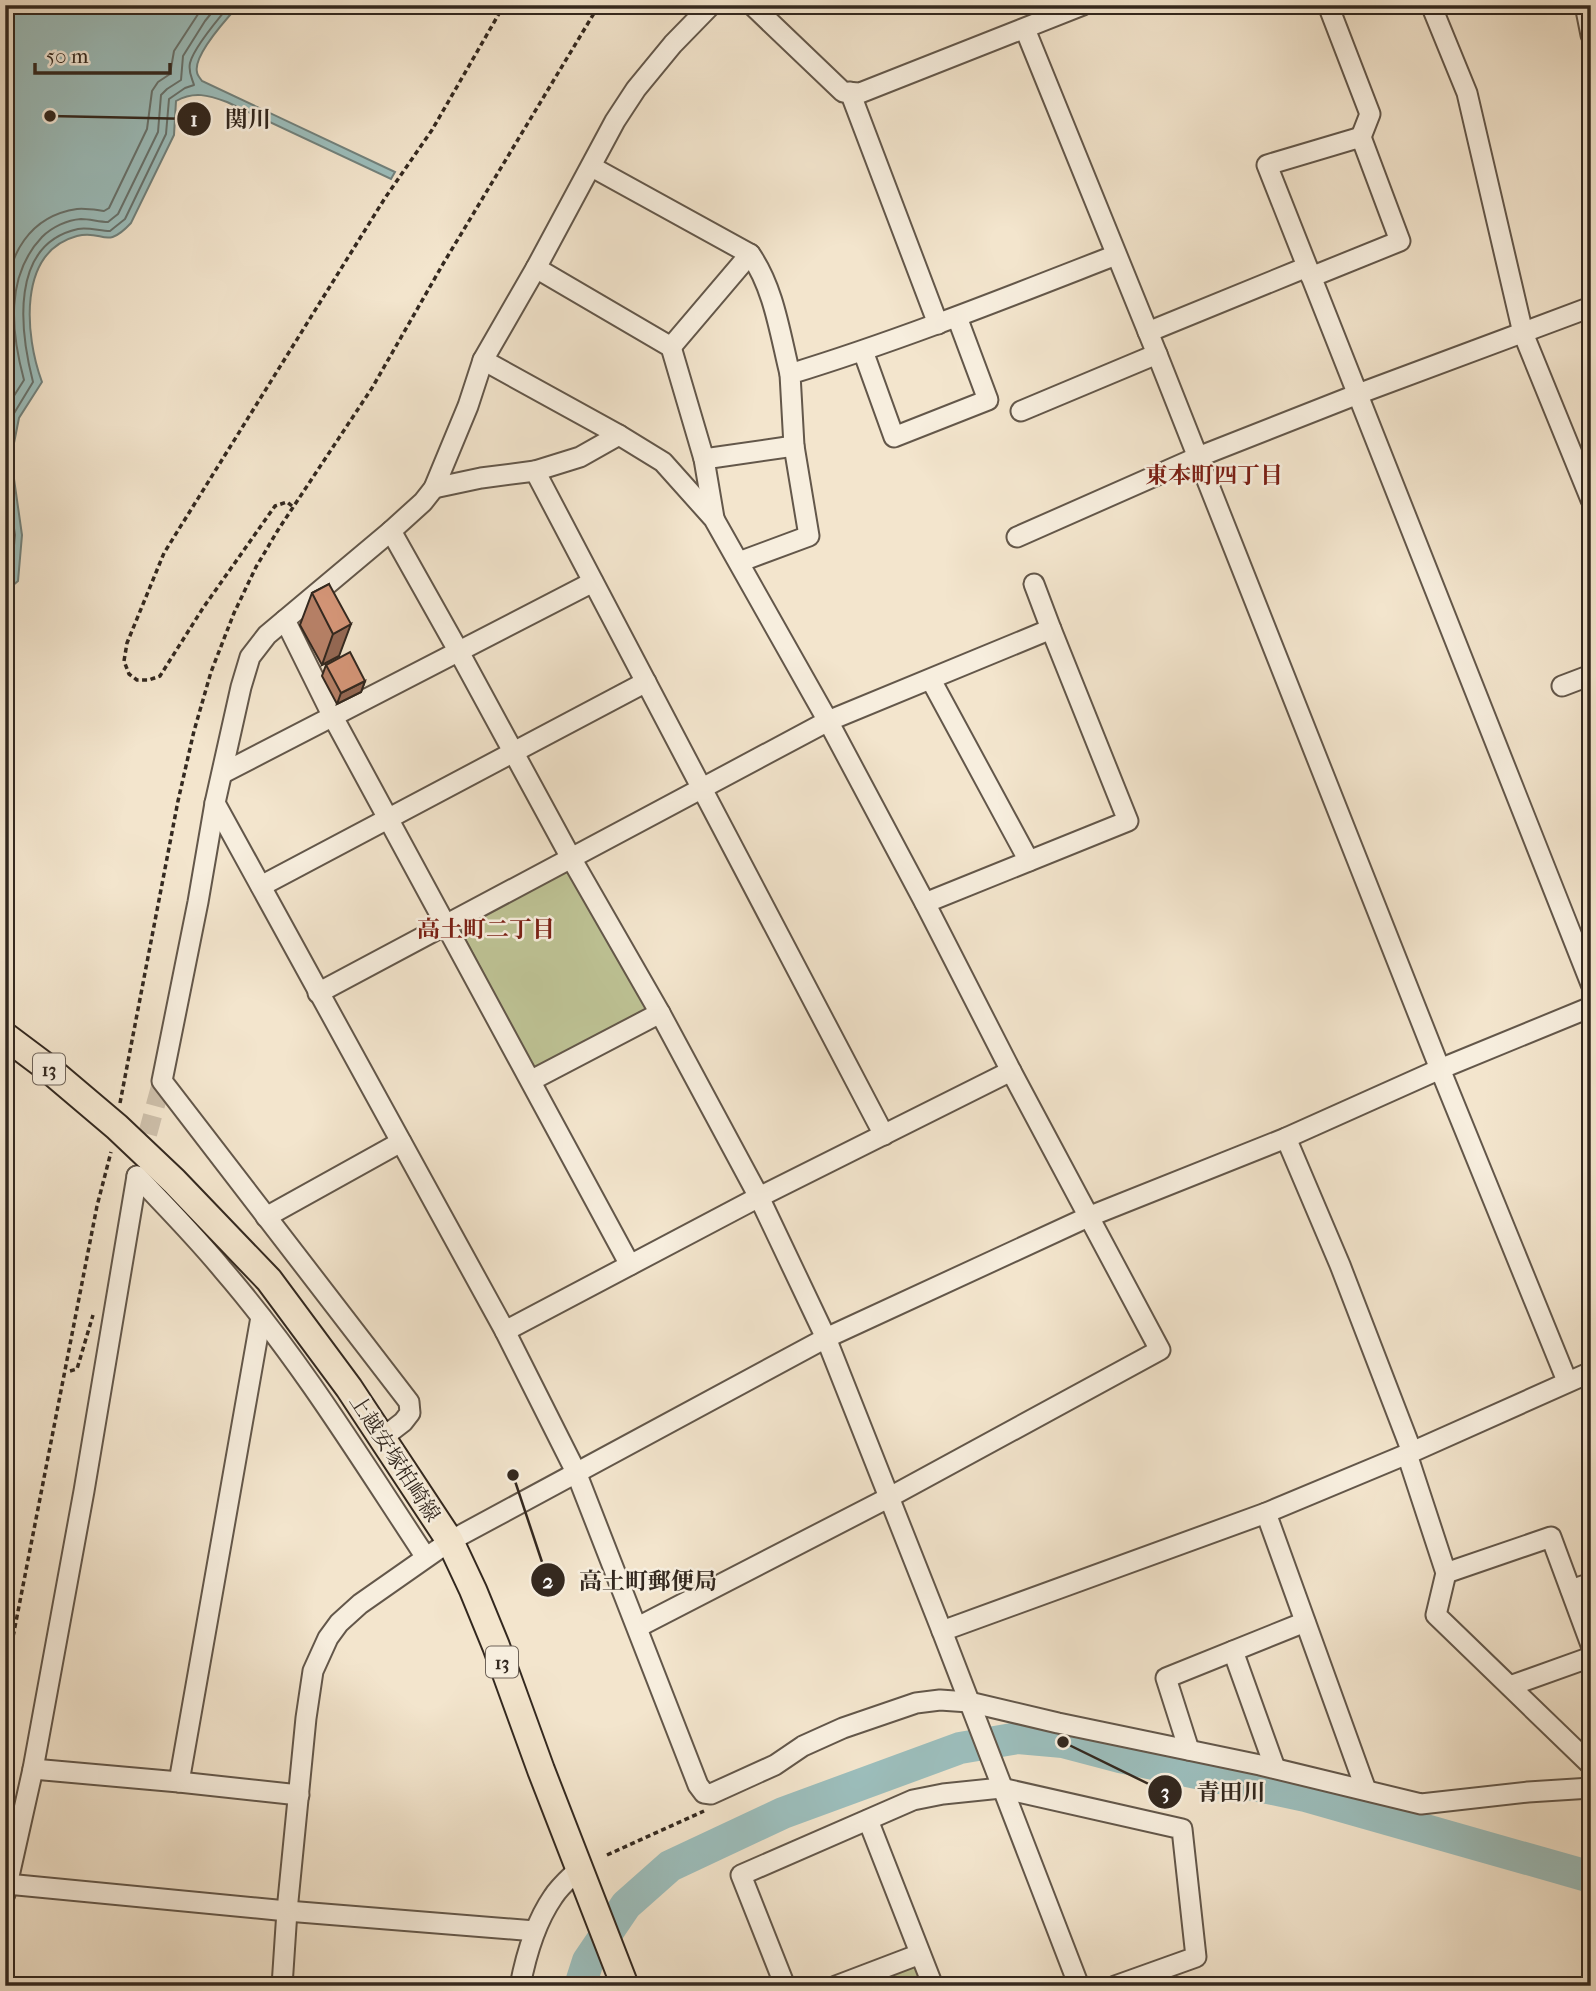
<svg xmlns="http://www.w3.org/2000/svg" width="1596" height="1991" font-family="'IM FELL French Canon','Noto Serif JP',serif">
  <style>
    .green { fill: #bec395; stroke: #78765a; stroke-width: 2 }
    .water { fill: #9cbebc; stroke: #72827d; stroke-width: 2 }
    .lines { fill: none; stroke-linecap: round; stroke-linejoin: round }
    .shore { stroke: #68736e; stroke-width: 2 }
    .river { stroke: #9cbebc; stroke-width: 32 }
    .minor-tunnel { stroke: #cdbfaa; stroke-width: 19; stroke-dasharray: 19 10; stroke-linecap: butt }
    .minor-casing { stroke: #63574a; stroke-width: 23 }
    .major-casing { stroke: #33281f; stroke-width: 30 }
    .path { stroke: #33281f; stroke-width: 3.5; stroke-dasharray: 5 3.5; stroke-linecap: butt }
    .minor { stroke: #f7eede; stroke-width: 19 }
    .major { stroke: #f3e5cd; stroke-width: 26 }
    .wall { fill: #b68066; stroke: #33281f; stroke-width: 2 }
    .shaded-wall { fill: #946853; stroke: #33281f; stroke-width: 2 }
    .building { fill: #d49577; stroke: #33281f; stroke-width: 2 }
    .labels { text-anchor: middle; stroke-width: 5; stroke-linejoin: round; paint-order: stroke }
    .shield { fill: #f7eede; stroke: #6e6358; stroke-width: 2 }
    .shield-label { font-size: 19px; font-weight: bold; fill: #33281f }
    .street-label { font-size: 21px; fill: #33281f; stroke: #f7eede }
    .neighbourhood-label { font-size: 23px; font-weight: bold; fill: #7a1f14; stroke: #f7eede }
    .leader { fill: none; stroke: #33281f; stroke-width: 2.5 }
    .callout-dot { fill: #33281f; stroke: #f7eede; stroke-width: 2.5 }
    .mark-label { font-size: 21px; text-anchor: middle; font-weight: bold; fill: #fff }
    .callout-label { font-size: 23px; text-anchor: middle; font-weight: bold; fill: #33281f; stroke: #f7eede; stroke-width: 5; stroke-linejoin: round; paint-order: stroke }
  </style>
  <rect width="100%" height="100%" fill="#f3e5cd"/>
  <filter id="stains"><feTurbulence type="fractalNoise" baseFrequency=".00286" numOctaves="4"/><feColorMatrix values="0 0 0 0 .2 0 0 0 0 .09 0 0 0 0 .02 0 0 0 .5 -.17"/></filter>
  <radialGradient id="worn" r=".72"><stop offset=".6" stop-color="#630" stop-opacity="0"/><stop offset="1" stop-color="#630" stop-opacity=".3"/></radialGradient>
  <g class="green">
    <polygon points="573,864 649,1010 535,1070 458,926"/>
    <polygon points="916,1963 925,1986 856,1986"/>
  </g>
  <path class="water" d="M5 5H239C228 17 193 56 197 72 197 75 200 78 202 81L395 172 391 179 227 102C208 95 194 91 176 101L174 135 131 223C105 251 104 229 77 236 17 252 25 336 42 382L19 418 11 458 22 535 18 581 5 592Z"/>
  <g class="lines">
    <g class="shore">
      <path d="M5 300C8 255 29 216 77 209 86 208 96 210 104 211L109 208 147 129 152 91 158 82 170 74 174 51 204 5"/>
      <path d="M5 410 24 380C11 332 5 276 42 237 52 227 67 220 81 219 90 219 99 222 108 222L118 214 158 132 161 95 167 89 181 80 183 56 205 21 218 5"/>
      <path d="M5 450 13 415 33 382C20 331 9 244 78 229 88 227 100 231 110 231L125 219 166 134 169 99 185 88 194 85C192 78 188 72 190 63 194 47 219 18 230 5"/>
      <polyline points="5,469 15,535 11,577 5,583"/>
    </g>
    <polyline class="river" points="580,1986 588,1961 626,1905 670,1866 783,1813 960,1748 1018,1738 1063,1742 1120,1757 1306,1796 1591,1877"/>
    <polyline class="minor-tunnel" points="140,1162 162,1081"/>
    <g class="minor-casing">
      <g id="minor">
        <polyline points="752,5 843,92 860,93 1083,5"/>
        <polyline points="1328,5 1370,114 1361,137"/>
        <polyline points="1431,5 1467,93 1523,333 1591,500"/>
        <polyline points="1585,5 1591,35"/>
        <polyline points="1025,29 1157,354 1440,1069 1567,1381"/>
        <polyline points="850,92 938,324"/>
        <polyline points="592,167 750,254 671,347"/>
        <path d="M750 254C774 288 780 334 790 374"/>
        <polyline points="536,268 671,347 704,459 714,518"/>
        <polyline points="1311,277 1400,241 1361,137 1267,165 1591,984"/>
        <polyline points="1148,332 1307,267"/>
        <polyline points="863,351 894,437 988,400 957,317"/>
        <polyline points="483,360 619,435"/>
        <polyline points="1021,411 1157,354"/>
        <polyline points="704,459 794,446"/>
        <polyline points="535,471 884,1135"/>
        <polyline points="434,488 481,478 535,471 580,457 619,435 663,462 714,519 828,721 925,903 1011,1071 1160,1350 888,1498 638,1627"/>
        <polyline points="391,531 459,652 571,858 660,1013 759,1197 826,1338 942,1631 1079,1986"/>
        <polyline points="1017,537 1198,457 1358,394 1591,307"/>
        <path d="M739 562 809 536 794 446 790 374C901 340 1008 297 1116 255"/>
        <polyline points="1034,584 1051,629"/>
        <polyline points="285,620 333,717 630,1265"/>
        <polyline points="931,680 1029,861"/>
        <polyline points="1562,686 1591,675"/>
        <polyline points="223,773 593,582"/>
        <polyline points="215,803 505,1331 576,1472 698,1785 704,1793 711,1794 775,1765 803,1746 843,1728 916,1703 940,1700 969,1702 1058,1723 1260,1765 1421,1804 1528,1792 1591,1788"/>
        <polyline points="261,886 646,682"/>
        <polyline points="318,993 828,721 1051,629 1128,821 925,903"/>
        <polyline points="532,1080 660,1013"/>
        <polyline points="1286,1138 1340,1265 1412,1452"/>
        <path d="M137 1176C166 1207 196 1237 223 1270 299 1358 361 1459 425 1556"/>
        <polyline points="266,1217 401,1142"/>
        <polyline points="505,1331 759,1197 1011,1071"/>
        <polyline points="381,1439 403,1422 410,1413 409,1402 162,1081 198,902 215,803 241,687 250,657 267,635 391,531 423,502 434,488 468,406 483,360 536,268 615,121 636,89 673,44 711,5"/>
        <polyline points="1407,1454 1446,1573 1436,1615 1591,1765"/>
        <polyline points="1266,1513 1366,1790"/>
        <polyline points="1446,1573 1551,1537 1591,1645"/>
        <polyline points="1571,1590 1591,1583"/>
        <polyline points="942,1631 1266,1513 1412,1452 1591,1372"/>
        <polyline points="1233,1651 1275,1768"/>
        <polyline points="1510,1686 1591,1657"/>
        <polyline points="1189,1750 1166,1678 1305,1622"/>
        <polyline points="33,1769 179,1782 261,1317"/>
        <polyline points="179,1782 299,1795"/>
        <polyline points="868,1820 933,1986"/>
        <polyline points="7,1884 287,1911 535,1931"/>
        <polyline points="5,1894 33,1769 84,1491 137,1176"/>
        <polyline points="282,1986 287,1911 306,1718 313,1671 328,1638 339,1623 360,1604 450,1541 826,1338 1088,1217 1286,1138 1440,1069 1591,1007"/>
        <path d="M520 1986C526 1955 535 1923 553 1897 560 1886 571 1877 580 1868"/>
        <polyline points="785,1986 741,1875 913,1800 943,1794 1001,1788 1182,1829 1196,1957 1115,1986"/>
        <polyline points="836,1986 920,1954"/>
      </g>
    </g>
    <g class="major-casing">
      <polyline id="major" points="5,1036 45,1066 117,1127 174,1181 269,1280 349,1388 450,1541 473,1590 496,1646 541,1770 625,1986"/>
    </g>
    <g class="path">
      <polyline points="292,506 287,502 275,506 203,608 160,676 149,680 137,680 129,674 124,661 127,643 164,553 385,198 432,130 504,5"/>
      <polyline points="120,1103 178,801 194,731 211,672 234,613 256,567 278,530 372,388 443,264 599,5"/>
      <polyline points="70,1371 77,1369 93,1315"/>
      <polyline points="5,1678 97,1206 111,1152"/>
      <polyline points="607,1855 704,1811"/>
    </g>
    <use href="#minor" class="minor"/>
    <use href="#major" class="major"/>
  </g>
  <g class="wall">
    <polygon points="329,584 339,656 322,665 300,625 312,593"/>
    <polygon points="326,665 365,681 361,692 337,704 322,676"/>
  </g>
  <g class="shaded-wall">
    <polygon points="351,624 339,656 322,665 333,634"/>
    <polygon points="365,681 361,692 337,704 341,693"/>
  </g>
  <g class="building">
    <polygon points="329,584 351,624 333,634 312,593"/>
    <polygon points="350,652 365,681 341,693 326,665"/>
  </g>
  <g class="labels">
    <g class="shield">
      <rect x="33" y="1053.5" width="32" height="31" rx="5"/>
      <rect x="486" y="1646.5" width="32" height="31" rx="5"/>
    </g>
    <g class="shield-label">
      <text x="49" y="1076">13</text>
      <text x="502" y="1669">13</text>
    </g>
    <g class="street-label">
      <text transform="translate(395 1458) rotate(57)" y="7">上越安塚柏崎線</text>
    </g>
    <g class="neighbourhood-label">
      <text x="1214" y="483">東本町四丁目</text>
      <text x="486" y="937">高土町二丁目</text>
    </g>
  </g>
  <path class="leader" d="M50 116L194 119M513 1475L548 1580M1063 1742L1165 1792"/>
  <g class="callout-dot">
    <circle cx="50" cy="116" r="7"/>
    <circle cx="513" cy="1475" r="7"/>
    <circle cx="1063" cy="1742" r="7"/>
    <circle cx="194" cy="119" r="18"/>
    <circle cx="548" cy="1580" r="18"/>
    <circle cx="1165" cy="1792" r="18"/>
  </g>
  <g class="mark-label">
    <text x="194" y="126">1</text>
    <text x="548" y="1588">2</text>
    <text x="1165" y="1799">3</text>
  </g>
  <g class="callout-label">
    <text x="248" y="127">関川</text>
    <text x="648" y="1589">高土町郵便局</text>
    <text x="1231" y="1800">青田川</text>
  </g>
  <rect width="1596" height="1991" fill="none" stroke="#f3e5cd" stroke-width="28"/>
  <rect x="7" y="7" width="1582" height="1977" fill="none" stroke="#33281f" stroke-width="3.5"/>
  <rect x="14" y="14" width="1568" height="1963" fill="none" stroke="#33281f" stroke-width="2"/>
  <path d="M35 63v10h135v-10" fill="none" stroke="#33281f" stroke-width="3.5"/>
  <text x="46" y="63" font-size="21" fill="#33281f" stroke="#f7eede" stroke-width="5" paint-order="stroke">50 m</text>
  <rect width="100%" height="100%" filter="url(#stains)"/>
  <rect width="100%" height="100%" fill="url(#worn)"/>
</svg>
